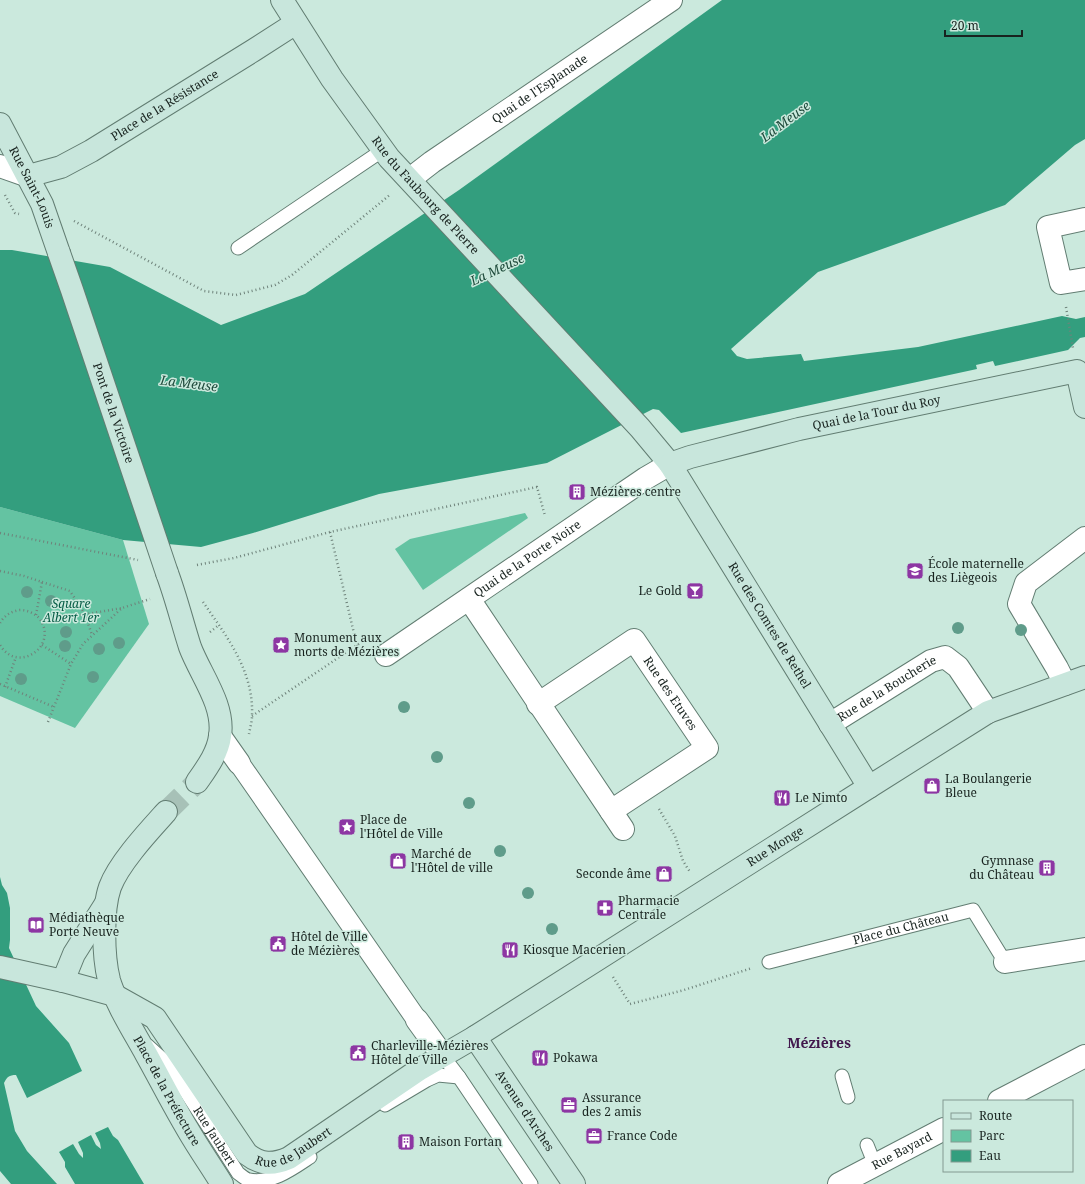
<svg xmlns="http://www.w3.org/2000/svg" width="1085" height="1184" font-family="'Noto Serif',serif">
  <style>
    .green { fill: #64c3a2 }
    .water { fill: #339e7e }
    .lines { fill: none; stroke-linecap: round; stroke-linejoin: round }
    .secondary-tunnel { stroke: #a7c1b7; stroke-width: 22; stroke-dasharray: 22 11; stroke-linecap: butt }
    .service-casing { stroke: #627d72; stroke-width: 15 }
    .pedestrian-casing { stroke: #627d72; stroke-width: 22 }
    .minor-casing { stroke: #627d72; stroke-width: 24 }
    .secondary-casing { stroke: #627d72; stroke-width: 24 }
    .path { stroke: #6f837b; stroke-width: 2.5; stroke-dasharray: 1 3; stroke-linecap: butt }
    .service { stroke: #fff; stroke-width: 13 }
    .pedestrian { stroke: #fff; stroke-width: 20 }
    .minor { stroke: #fff; stroke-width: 22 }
    .secondary { stroke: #c8e6dc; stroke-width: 22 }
    .secondary-bridge-casing { stroke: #627d72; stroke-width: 24; stroke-linecap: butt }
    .secondary-bridge { stroke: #c8e6dc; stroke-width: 22 }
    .tree { fill: #5f9c8a }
    .labels { text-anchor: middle; stroke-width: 3; stroke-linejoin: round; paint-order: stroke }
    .street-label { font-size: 12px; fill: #18231f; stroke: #cbe9dd }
    .poi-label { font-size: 12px; fill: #18231f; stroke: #cbe9dd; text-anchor: start }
    .park-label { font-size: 12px; font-style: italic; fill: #065d46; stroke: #cbe9dd }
    .water-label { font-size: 13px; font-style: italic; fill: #1e4a3b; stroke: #cbe9dd }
    .quarter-label { font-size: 14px; font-weight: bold; fill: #41174c; stroke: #cbe9dd }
  </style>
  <rect width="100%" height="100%" fill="#cbe9dd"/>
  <g class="green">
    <polygon points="0,507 123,540 149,624 75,728 0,696"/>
    <polygon points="525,513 528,518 423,590 395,549 410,539"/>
  </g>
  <g class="water">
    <polygon points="722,0 1085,0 1085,139 1075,145 1005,205 818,272 731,349 737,356 747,359 801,354 804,361 918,347 1062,316 1076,319 1085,317 1085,337 1080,338 1068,350 995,366 993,361 976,365 977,369 681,433 659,410 653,409 547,463 379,494 253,533 201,547 123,540 0,507 0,250 12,250 110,267 221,325 305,294 459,190"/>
    <path d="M0 877 2 885 7 893 10 908V940L9 948 36 1006 69 1043 82 1071 27 1098 16 1075C9 1075 7 1077 4 1083L15 1131 27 1151 57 1184H11L0 1171Z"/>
    <polygon points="108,1127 113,1136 118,1140 144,1184 75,1184 65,1167 65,1162 59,1152 73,1144 79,1154 83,1158 83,1153 78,1142 91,1135 96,1145 101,1149 100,1143 95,1133"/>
  </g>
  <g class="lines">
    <polyline class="secondary-tunnel" points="166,812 197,782"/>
    <g class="service-casing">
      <g id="service">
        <polyline points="238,248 383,150"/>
        <path id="s1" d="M769 962 973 910 1005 962"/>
        <path id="s2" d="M147 1045 168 1064 238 1173C242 1176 245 1179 249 1180 272 1184 292 1169 310 1157"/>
        <polyline points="443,1056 459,1077 531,1184"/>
        <polyline points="842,1076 848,1097"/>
        <polyline points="385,1105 427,1080 438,1075 459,1077"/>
        <polyline points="867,1145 875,1165"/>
      </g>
    </g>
    <g class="pedestrian-casing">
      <polyline id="pedestrian" points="239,763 417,1020"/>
    </g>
    <g class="minor-casing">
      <g id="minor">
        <polyline points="0,166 28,176"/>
        <path id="s3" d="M410 179 432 162 671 0"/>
        <polyline points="1085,219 1048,227 1061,283 1085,279"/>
        <polyline points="469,599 623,829"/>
        <path id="s4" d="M386 655 646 478 670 464"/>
        <polyline points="1065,684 1057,668 1019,604 1026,583 1085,538"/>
        <path id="s5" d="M538 704 634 640 707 748 611 811"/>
        <path id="s6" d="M830 724 931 661 945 657 958 667 988 712"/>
        <polyline points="220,736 239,763"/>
        <polyline points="1005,962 1085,949"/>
        <polyline points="417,1020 443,1056"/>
        <polyline points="999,1101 1085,1056"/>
        <path id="s7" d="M839 1184 944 1129"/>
      </g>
    </g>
    <g class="secondary-casing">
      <g id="secondary">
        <path id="s8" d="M282 0 332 79 389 158 640 428 670 464 869 787"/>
        <path id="s9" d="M0 124 42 204 59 253"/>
        <path id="s10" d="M28 176 61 167 91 151 254 50 296 23"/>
        <path id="s11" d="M670 464 690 457 799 429 1077 371 1085 407"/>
        <path d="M167 573C176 597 182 622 190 647 200 674 225 705 220 736 218 753 206 769 197 782"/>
        <path id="s12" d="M166 812C148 832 119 863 110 887 102 910 103 956 109 980 116 1004 134 1032 146 1054 160 1079 173 1105 188 1130 199 1149 211 1166 222 1184"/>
        <path id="s13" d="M0 967 63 981 114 995 155 1018 247 1154C261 1165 273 1165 289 1158L420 1069 475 1037 869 787 988 712 1085 677"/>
        <polyline points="63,981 74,954 105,905"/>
        <path id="s14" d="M475 1037 574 1184"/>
      </g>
    </g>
    <g class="path">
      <polyline points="5,195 15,213 19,214"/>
      <polyline points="74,221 204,291 236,295 275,285 292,275 391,194"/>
      <polyline points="1066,307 1073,348"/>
      <polyline points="330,532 357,646"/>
      <polyline points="0,533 138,560"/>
      <polyline points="197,565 234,558 330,532 537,487 545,516"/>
      <polyline points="0,571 24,576 42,582 36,615"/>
      <polyline points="42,582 70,591 85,614 92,635"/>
      <path d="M203 602C227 637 254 671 252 716 252 722 250 728 249 734"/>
      <polyline points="41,622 122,608"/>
      <path d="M0 623C4 616 11 611 20 610 27 610 34 613 39 618 60 645 18 675 0 645"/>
      <polyline points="210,632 219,625"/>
      <polyline points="42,645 71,664"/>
      <polyline points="0,684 54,707"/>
      <polyline points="5,687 16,657"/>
      <polyline points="252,716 366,639"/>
      <polyline points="48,722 71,664 83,644 122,608 150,599"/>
      <polyline points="659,809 675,836 683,861 690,872"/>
      <polyline points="613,977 630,1004 684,990 752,968"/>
    </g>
    <use href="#service" class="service"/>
    <use href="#pedestrian" class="pedestrian"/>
    <use href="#minor" class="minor"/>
    <use href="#secondary" class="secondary"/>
    <g class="secondary-bridge-casing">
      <g id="secondary-bridge">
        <path id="s15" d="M59 253 72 290 167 573"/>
      </g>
    </g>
    <use href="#secondary-bridge" class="secondary-bridge"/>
  </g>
  <g class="tree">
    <circle cx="27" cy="592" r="6"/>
    <circle cx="51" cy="601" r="6"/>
    <circle cx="958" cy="628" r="6"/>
    <circle cx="1021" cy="630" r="6"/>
    <circle cx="66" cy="632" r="6"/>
    <circle cx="119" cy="643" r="6"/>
    <circle cx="65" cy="646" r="6"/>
    <circle cx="99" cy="649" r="6"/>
    <circle cx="93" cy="677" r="6"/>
    <circle cx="21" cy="679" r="6"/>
    <circle cx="404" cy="707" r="6"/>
    <circle cx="437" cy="757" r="6"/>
    <circle cx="469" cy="803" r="6"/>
    <circle cx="500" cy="851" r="6"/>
    <circle cx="528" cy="893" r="6"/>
    <circle cx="552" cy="929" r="6"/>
  </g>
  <defs>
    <g id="building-square" transform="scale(0.9)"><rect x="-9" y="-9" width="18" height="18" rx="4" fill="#8d36a3" stroke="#cbe9dd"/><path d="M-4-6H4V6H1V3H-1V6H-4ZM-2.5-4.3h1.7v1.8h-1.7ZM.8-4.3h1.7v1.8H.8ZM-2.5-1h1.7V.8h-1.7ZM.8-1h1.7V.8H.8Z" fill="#fff"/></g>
    <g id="school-square" transform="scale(0.9)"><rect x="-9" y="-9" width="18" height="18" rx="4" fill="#8d36a3" stroke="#cbe9dd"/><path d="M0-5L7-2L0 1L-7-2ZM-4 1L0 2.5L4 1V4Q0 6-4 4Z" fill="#fff"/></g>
    <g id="bar-square" transform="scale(0.9)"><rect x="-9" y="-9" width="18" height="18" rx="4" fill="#8d36a3" stroke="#cbe9dd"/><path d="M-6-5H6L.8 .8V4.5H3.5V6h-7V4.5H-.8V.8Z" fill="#fff"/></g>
    <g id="sight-square" transform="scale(0.9)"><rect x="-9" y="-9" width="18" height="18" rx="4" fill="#8d36a3" stroke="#cbe9dd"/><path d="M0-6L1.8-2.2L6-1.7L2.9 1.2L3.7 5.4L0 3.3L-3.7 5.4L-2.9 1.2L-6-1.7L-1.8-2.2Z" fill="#fff"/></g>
    <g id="shop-square" transform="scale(0.9)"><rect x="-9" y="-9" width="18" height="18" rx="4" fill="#8d36a3" stroke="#cbe9dd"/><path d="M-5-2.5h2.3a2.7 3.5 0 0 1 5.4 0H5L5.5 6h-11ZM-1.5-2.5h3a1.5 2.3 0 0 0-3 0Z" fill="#fff"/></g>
    <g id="restaurant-square" transform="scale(0.9)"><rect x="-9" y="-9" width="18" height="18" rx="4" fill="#8d36a3" stroke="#cbe9dd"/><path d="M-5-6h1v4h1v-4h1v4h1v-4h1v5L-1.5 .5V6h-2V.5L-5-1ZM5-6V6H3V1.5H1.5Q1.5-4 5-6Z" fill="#fff"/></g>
    <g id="pharmacy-square" transform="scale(0.9)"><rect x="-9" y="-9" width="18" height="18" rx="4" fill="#8d36a3" stroke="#cbe9dd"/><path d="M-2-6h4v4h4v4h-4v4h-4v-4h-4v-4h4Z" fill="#fff"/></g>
    <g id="library-square" transform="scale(0.9)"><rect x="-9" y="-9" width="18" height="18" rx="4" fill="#8d36a3" stroke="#cbe9dd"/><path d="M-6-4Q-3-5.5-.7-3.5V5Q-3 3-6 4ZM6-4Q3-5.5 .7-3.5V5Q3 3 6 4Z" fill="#fff"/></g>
    <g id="civic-square" transform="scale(0.9)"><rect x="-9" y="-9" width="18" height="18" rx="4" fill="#8d36a3" stroke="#cbe9dd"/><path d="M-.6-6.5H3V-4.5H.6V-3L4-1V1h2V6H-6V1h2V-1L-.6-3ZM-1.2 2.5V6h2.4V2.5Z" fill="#fff"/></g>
    <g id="office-square" transform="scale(0.9)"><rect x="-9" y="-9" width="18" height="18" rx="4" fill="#8d36a3" stroke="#cbe9dd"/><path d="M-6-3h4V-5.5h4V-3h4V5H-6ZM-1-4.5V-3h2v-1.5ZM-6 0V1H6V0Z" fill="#fff"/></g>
  </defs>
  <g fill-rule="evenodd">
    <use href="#building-square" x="577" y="492"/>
    <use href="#school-square" x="915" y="571"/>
    <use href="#bar-square" x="695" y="591"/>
    <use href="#sight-square" x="281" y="645"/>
    <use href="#shop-square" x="932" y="786"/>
    <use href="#restaurant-square" x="782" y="798"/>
    <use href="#sight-square" x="347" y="827"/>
    <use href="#shop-square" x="398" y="861"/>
    <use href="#building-square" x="1047" y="868"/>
    <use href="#shop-square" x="664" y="874"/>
    <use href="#pharmacy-square" x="605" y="908"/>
    <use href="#library-square" x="36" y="925"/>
    <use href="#civic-square" x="278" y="944"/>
    <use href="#restaurant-square" x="510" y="950"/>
    <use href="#civic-square" x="358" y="1053"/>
    <use href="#restaurant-square" x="540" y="1058"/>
    <use href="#office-square" x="569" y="1105"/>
    <use href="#office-square" x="594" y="1136"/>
    <use href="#building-square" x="406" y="1142"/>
  </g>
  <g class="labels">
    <g class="street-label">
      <text dy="4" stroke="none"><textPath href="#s3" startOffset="158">Quai de l'Esplanade</textPath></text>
      <text dy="4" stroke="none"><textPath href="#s10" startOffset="155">Place de la Résistance</textPath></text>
      <text dy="4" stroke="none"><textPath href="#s9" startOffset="71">Rue Saint-Louis</textPath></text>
      <text dy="4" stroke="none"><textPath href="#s8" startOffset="243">Rue du Faubourg de Pierre</textPath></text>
      <text dy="4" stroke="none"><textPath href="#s15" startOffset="169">Pont de la Victoire</textPath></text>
      <text dy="4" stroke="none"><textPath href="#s11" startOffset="213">Quai de la Tour du Roy</textPath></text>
      <text dy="4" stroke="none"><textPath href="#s4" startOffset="171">Quai de la Porte Noire</textPath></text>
      <text dy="4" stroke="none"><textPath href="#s8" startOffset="796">Rue des Comtes de Rethel</textPath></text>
      <text dy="4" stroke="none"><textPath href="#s6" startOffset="67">Rue de la Boucherie</textPath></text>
      <text dy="4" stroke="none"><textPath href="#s5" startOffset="180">Rue des Etuves</textPath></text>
      <text dy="4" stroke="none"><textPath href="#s13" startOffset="951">Rue Monge</textPath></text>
      <text dy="4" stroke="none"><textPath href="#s1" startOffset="136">Place du Château</textPath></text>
      <text dy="4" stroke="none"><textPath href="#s12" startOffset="313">Place de la Préfecture</textPath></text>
      <text dy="4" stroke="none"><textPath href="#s14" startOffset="89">Avenue d'Arches</textPath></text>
      <text dy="4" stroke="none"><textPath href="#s2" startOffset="114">Rue Jaubert</textPath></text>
      <text dy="4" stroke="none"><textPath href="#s13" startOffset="381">Rue de Jaubert</textPath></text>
      <text dy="4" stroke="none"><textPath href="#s7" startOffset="71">Rue Bayard</textPath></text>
    </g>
    <g class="poi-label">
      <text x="590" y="496">Mézières centre</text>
      <text x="928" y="568">École maternelle<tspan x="928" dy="14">des Liègeois</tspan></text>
      <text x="682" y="595" text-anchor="end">Le Gold</text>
      <text x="294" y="642">Monument aux<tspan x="294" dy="14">morts de Mézières</tspan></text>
      <text x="945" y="783">La Boulangerie<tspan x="945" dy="14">Bleue</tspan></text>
      <text x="795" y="802">Le Nimto</text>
      <text x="360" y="824">Place de<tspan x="360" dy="14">l'Hôtel de Ville</tspan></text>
      <text x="411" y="858">Marché de<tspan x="411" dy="14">l'Hôtel de ville</tspan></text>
      <text x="1034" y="865" text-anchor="end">Gymnase<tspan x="1034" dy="14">du Château</tspan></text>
      <text x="651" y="878" text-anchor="end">Seconde âme</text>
      <text x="618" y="905">Pharmacie<tspan x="618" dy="14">Centrale</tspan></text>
      <text x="49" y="922">Médiathèque<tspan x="49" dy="14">Porte Neuve</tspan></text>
      <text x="291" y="941">Hôtel de Ville<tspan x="291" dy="14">de Mézières</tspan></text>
      <text x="523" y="954">Kiosque Macerien</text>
      <text x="371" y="1050">Charleville-Mézières<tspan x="371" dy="14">Hôtel de Ville</tspan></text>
      <text x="553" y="1062">Pokawa</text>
      <text x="582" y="1102">Assurance<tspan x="582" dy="14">des 2 amis</tspan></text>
      <text x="607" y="1140">France Code</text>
      <text x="419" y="1146">Maison Fortan</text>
    </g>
    <g class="park-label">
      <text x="71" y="608">Square<tspan x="71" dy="14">Albert 1er</tspan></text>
    </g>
    <g class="water-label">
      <text transform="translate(785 121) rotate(-37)" y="5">La Meuse</text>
      <text transform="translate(497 269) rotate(-25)" y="5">La Meuse</text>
      <text transform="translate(189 383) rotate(7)" y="5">La Meuse</text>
    </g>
    <g class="quarter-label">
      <text x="819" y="1048">Mézières</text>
    </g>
  </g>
  <rect x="943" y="1100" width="130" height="72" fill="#cbe9dd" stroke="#839a91"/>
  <rect x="951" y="1113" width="20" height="6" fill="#c8e6dc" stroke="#839a91"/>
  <text x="979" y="1120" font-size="12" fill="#18231f">Route</text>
  <rect x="951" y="1130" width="20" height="12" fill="#64c3a2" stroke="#839a91"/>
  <text x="979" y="1140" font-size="12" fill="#18231f">Parc</text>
  <rect x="951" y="1150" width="20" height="12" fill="#339e7e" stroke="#839a91"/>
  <text x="979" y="1160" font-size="12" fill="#18231f">Eau</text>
  <path d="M945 30v6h77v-6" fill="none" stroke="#18231f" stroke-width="2"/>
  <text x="951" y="30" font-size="12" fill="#18231f" stroke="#cbe9dd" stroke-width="3" paint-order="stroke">20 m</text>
</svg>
